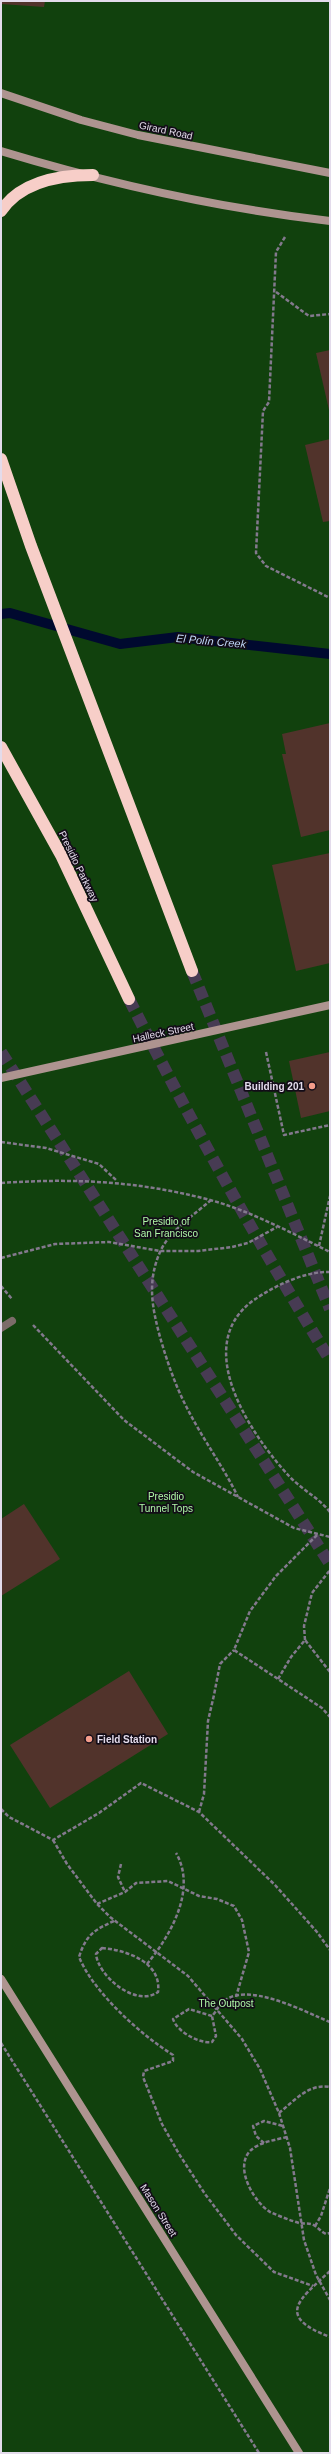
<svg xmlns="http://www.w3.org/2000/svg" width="331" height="2454" font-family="Helvetica,sans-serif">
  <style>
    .green { fill: #11410d }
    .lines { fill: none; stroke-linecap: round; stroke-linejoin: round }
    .stream { stroke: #00092f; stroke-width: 10 }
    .building { fill: #51332b }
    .highway-tunnel { stroke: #473b53; stroke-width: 12; stroke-dasharray: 12 6; stroke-linecap: butt }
    .path { stroke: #83798d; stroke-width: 2.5; stroke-dasharray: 4 2; stroke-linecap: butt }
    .lane { stroke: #7c6c69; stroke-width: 8 }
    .secondary { stroke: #ae9490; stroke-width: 8 }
    .highway { stroke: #f7cec8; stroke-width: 12 }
    .poi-dot { fill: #f49d8b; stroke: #120c17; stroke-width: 1.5 }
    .labels { text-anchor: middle; stroke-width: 3.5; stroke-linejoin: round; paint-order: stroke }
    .street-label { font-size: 10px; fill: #e3dbeb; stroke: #120c17 }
    .poi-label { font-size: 10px; font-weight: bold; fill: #e3dbeb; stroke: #120c17; text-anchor: end }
    .park-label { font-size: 10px; fill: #aff8a7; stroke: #120c17 }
    .water-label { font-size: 11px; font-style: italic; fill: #c0d7f8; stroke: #120c17 }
  </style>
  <rect width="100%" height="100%" fill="#2c1f38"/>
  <rect class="green" x="1" y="1" width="329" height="2452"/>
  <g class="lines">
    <polyline class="stream" points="1,614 10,613 120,644 178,637 330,654"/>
  </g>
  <g class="building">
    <polygon points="1,1 45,1 44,7 1,4"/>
    <polygon points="330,350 330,410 329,410 316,353"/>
    <polygon points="330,439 330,521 323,522 305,445"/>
    <polygon points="330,723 330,830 301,837 282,754 286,754 282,734"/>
    <polygon points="330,853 330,963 296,971 272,865"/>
    <polygon points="330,1052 330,1111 301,1118 289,1061"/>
    <polygon points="24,1504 60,1559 1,1596 1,1519"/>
    <polygon points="129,1671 168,1734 50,1808 10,1745"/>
  </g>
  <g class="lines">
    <g class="highway-tunnel">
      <polyline points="192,971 330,1309"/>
      <path d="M129 999C191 1122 258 1243 330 1360"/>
      <polyline points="1,1052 330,1564"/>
    </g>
    <g class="path">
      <polyline points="285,237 276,252 269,402 263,411 256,553 266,566 330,598"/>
      <polyline points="276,292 309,316 330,314"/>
      <polyline points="266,1052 284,1135 330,1125"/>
      <polyline points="1,1142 46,1148 99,1164 117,1181"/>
      <path d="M1 1183C74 1178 139 1181 210 1200 248 1210 294 1234 330 1252"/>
      <path d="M211 1200C194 1215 169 1231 160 1252 147 1282 152 1307 160 1337 167 1361 175 1385 187 1408 202 1438 223 1466 238 1497"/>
      <polyline points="319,1246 330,1196"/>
      <polyline points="1,1258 55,1244 109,1242 160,1251 198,1251 232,1247 248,1243 277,1227"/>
      <path d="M330 1272C305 1271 274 1286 254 1300 190 1345 251 1435 289 1476 301 1489 319 1498 330 1512"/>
      <polyline points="1,1286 12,1299"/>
      <polyline points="33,1325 124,1420 193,1472 294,1528 330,1537"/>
      <polyline points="317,1535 276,1576 250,1611 234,1650 322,1708 330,1717"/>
      <polyline points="305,1640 304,1626 312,1593 330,1570"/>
      <polyline points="278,1679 291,1657 305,1640 330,1672"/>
      <polyline points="1,1809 9,1817 53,1840 99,1813 141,1783 199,1812 275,1885 317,1932 330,1950"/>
      <polyline points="199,1812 204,1794 208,1721 214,1695 220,1664 234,1650"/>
      <polyline points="53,1840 67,1864 97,1904 110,1917 188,1976 242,2039 260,2069 279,2113 290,2148 304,2240 316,2275 330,2300"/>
      <polyline points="121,1864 118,1877 125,1892"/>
      <polyline points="97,1904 125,1892 136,1883 168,1881 199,1896 217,1899 234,1906 242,1920 249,1952 236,1997"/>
      <path d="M114 1921C94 1930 86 1935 79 1957 94 1993 140 2034 173 2055V2061L144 2071 143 2077 162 2124 179 2154 205 2194 236 2235 274 2272 313 2286"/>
      <path d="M102 1948C126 1950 162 1962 158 1992 136 2008 98 1976 96 1954Z"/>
      <path d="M147 1964C171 1935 197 1889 176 1853"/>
      <path d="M212 2016 189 2009 173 2019C177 2032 200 2044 212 2042L216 2036 212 2016C216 2012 218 2007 221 2004 243 1978 307 2013 330 2022"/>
      <polyline points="1,2043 259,2453"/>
      <path d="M279 2113C294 2101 309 2083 330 2087"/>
      <path d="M287 2137C275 2140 259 2142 250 2151 234 2168 254 2202 270 2212 279 2216 289 2220 299 2223 303 2224 307 2223 311 2224 317 2226 320 2231 326 2234L330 2233"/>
      <polyline points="264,2143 256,2136 253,2126 264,2121 283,2126"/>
      <polyline points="315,2226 321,2216 330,2188"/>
      <path d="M330 2271C299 2300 275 2316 330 2337"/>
    </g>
    <polyline class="lane" points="1,1328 12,1321"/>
    <g class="secondary">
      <polyline points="1,93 81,120 138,135 330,173"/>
      <path d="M1 151C107 183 219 208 330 221"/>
      <polyline points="1,1078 330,1005"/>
      <polyline points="1,1979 299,2453"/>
    </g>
    <g class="highway">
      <path d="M1 211C21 181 59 175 93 175"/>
      <polyline points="1,459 31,546 192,971"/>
      <polyline points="1,747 61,855 129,999"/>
    </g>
  </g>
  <g class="poi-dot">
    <circle cx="312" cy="1086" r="4"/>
    <circle cx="89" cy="1739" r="4"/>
  </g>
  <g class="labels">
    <g class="street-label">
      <text transform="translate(166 130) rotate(12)" y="4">Girard Road</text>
      <text transform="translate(79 866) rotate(64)" y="4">Presidio Parkway</text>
      <text transform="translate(163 1032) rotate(-12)" y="4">Halleck Street</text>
      <text transform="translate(159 2210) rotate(58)" y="4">Mason Street</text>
    </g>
    <g class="poi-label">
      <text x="304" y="1090">Building 201</text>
      <text x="97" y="1743" text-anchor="start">Field Station</text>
    </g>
    <g class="park-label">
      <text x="166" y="1225">Presidio of<tspan x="166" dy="12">San Francisco</tspan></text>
      <text x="166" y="1500">Presidio<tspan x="166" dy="12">Tunnel Tops</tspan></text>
      <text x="226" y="2007">The Outpost</text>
    </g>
    <g class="water-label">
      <text transform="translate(211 641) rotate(5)" y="4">El Polín Creek</text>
    </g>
  </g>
  <rect width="331" height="2454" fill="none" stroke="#e3dbeb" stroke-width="4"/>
</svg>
